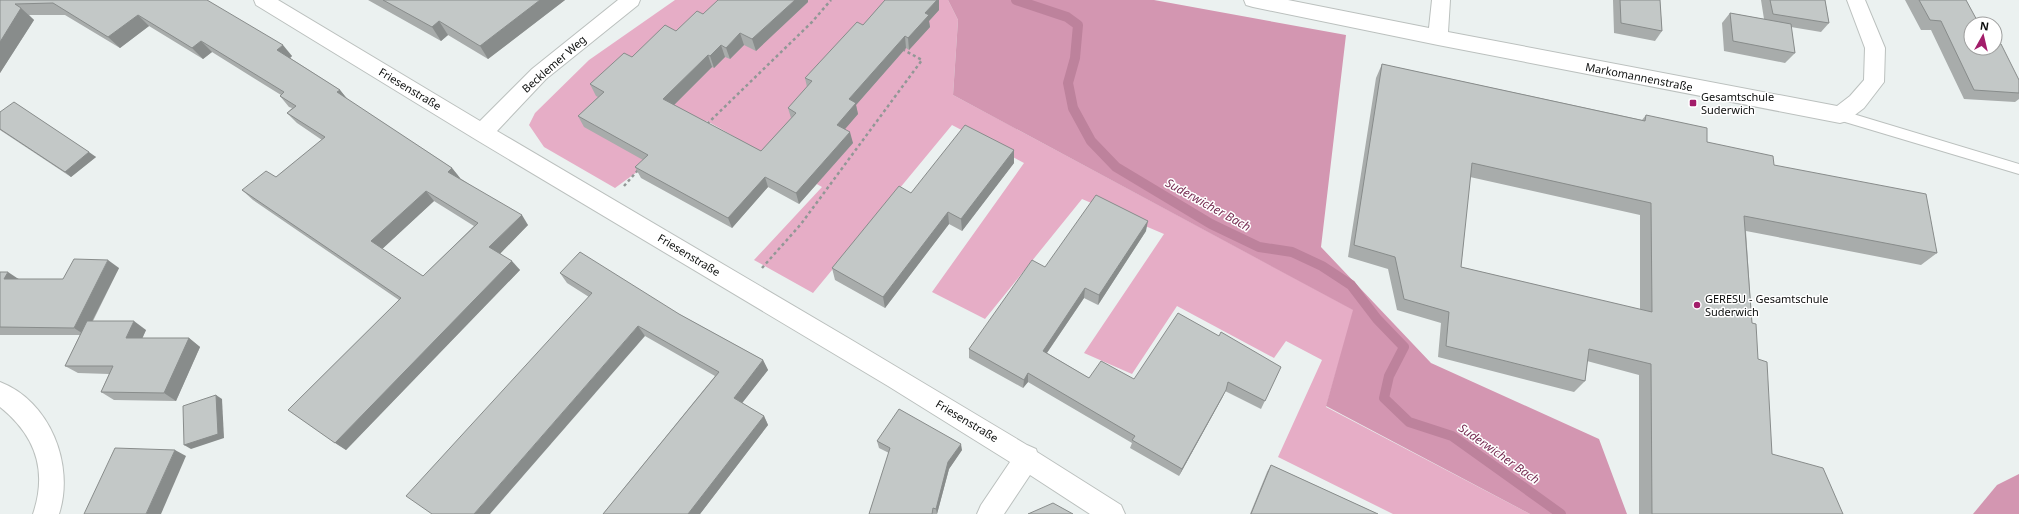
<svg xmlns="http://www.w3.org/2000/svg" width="2019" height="514" font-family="'Noto Sans',sans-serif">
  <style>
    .green { fill: #e6adc6 }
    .forest { fill: #d396b1 }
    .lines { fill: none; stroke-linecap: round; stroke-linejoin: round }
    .stream { stroke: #bd829c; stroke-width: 10 }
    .service-casing { stroke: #bbc0be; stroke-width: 2 }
    .minor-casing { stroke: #bbc0be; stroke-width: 2 }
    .path { stroke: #929796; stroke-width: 2.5; stroke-dasharray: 3 3; stroke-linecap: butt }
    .service { fill: #fff; fill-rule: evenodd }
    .minor { fill: #fff; fill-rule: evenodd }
    .wall { fill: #a8acab; fill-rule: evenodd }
    .shaded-wall { fill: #888c8b }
    .building { fill: #c3c8c7; stroke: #888c8b; fill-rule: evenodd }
    .poi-dot { fill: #a21d6a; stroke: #fff; stroke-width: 1.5 }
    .labels { text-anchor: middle; stroke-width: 3; stroke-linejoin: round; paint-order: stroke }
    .street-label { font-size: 11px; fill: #0c0e0d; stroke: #fff }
    .poi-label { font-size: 11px; fill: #0c0e0d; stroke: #fff; text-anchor: start }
    .water-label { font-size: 12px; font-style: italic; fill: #782f54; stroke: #fff }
  </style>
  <rect width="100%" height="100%" fill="#ebf1f0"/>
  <polygon class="green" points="675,0 948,0 958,20 953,95 1354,310 1326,407 1530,514 1393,514 1278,457 1322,360 1286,341 1274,358 1177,306 1132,374 1084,353 1164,234 1082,199 985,319 932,292 1024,163 952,125 813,293 754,260 822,187 707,121 615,188 544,147 529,125 535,113 589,60"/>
  <g class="forest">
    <polygon points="948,0 1154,0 1346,35 1321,247 1431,363 1599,439 1627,514 1530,514 1326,406 1353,310 953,95 958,20"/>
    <polygon points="2019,474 2019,514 1973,514 1997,485"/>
  </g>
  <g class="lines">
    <polyline class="stream" points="1016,0 1067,17 1078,25 1075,58 1068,83 1073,108 1091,141 1116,167 1211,224 1259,247 1292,252 1322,266 1351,285 1377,319 1404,347 1389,376 1384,398 1409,422 1452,436 1561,514"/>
    <g class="service-casing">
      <polygon id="service" points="1840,110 2019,164 2019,174 1835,119 1834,115 1835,111"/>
    </g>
    <g class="minor-casing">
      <g id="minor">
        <polygon points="254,0 278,0 480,121 532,69 618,0 640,0 638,5 546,79 497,131 850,339 1027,445 1036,449 1037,452 1121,505 1125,514 1090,514 1030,475 1004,514 977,514 981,505 1010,462 888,386 475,139 256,5"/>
        <polygon points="1244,0 1288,0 1429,28 1432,0 1450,0 1448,32 1837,106 1850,96 1864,80 1865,48 1847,0 1865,0 1885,48 1884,82 1864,108 1847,121 1840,123 1438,45 1253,7 1246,5"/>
        <path d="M0 382C50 401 75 465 59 514H33C48 470 35 435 0 407Z"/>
      </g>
    </g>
    <g class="path">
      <polyline points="707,124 812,22 831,0"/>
      <polyline points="624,186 639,169"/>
      <polyline points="762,268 801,224 922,60 902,49"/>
    </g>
    <use href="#service" class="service"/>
    <use href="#minor" class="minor"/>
  </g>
  <g class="wall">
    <path d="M0 0H207L292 56 290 58 340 90 347 99 452 168 460 178 528 225 500 253 520 270 346 450 288 410 399 300 253 200 242 190 276 177 322 140 297 123 287 113 292 108 289 107 280 96 281 95 212 52 203 59 149 26 120 48 65 15H29L34 20 0 73ZM434 201 474 226 423 276 382 249Z"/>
    <polygon points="368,0 565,0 488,59 448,35 441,41"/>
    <polygon points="885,0 939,0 939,10 929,21 930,27 909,50 906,48 856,105 858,114 845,129 853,143 799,204 768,187 732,228 641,178 635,167 643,160 584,127 578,116 598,97 596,96 590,84 632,57 676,31 703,14 808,2 756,51 744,45 730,59 725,57 714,68 712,67 674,105 761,151 791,118 788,108 807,87 805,78 863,25"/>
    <polygon points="1613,0 1660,0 1662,31 1655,41 1614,33"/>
    <polygon points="1761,0 1825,0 1829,23 1821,32 1791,27 1795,53 1785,63 1724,51 1722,23 1730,13 1764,19"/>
    <polygon points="1905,0 1966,0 1971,24 2019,80 2019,99 2015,102 1964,99 1931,30 1921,30"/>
    <path d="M1382 64 1642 120 1646 115 1707 142 1774 165 1937 253 1921 265 1746 231 1752 323 1772 454 1843 514H1639V375L1587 361 1585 381 1574 392 1438 357 1441 323 1397 310 1388 269 1348 257 1376 78ZM1470 177 1640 215V310L1461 267Z"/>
    <polygon points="0,112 96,157 71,177 0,130"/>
    <polygon points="1014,150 1014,163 962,231 949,224 885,308 835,280 832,268 911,193"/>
    <polygon points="1146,231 1098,305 1084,298 1047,353 1089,378 1134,379 1219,336 1281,367 1261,409 1225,391 1222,398 1179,476 1130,448 1132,443 1028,382 1023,388 969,358 969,349 1045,267"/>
    <polygon points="119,268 93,321 146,330 142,338 189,338 200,347 176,401 114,400 101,392 109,374 78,373 65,366 80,335 0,335 0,272 19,279 63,279"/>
    <polygon points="560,273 679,314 763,360 768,370 742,403 764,416 768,425 700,514 603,514 715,376 645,336 589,297 567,283"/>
    <polygon points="877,441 962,450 949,469 937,514 869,514 889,453 879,448"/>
    <polygon points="1271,465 1378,514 1250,514 1267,472"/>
  </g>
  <g class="shaded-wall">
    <polygon points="540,0 565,0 488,59 480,46"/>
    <polygon points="795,0 808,0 808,2 756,51 752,39"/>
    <polygon points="937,0 939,0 939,10 929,21 930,27 909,50 908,38 925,13"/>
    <polygon points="21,8 34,20 0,73 0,42"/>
    <polygon points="138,15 149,26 120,48 108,37"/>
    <polygon points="439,21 448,35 441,41 432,27"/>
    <polygon points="740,33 744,45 730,59 726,48"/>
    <polygon points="905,36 906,48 856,105 858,114 839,136 837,125 849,99"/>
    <polygon points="201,41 212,52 203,59 192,48"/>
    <polygon points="283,45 292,56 287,61 277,50"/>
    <polygon points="721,45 725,57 714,68 710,56"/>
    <polygon points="708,55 712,67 668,111 663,99"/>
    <polygon points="340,90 349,101 337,92"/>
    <polygon points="850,132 853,143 799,204 796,193"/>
    <polygon points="1014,150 1014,163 962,231 961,219"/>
    <polygon points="89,152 96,157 71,177 65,172"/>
    <polygon points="452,168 460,178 456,182 448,172"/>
    <polygon points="765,177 768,187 732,228 728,218"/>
    <polygon points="426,191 434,201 380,251 371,241"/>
    <polygon points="948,212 949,224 885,308 883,297"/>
    <polygon points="522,215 528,225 497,257 489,247"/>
    <polygon points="1148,221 1146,231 1098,305 1099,295"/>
    <polygon points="108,260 119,268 85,335 74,328"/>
    <polygon points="512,261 520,270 346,450 335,443"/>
    <polygon points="8,272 20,280 4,279"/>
    <polygon points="1085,288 1084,298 1042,360 1043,351"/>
    <polygon points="134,321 146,330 139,346 126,338"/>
    <polygon points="638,326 645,336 490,514 474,514"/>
    <polygon points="189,338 200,347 176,401 164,393"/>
    <polygon points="763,360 768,370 739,407 734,398"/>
    <polygon points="1028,373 1028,382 1023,388 1024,380"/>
    <polygon points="1226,390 1222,398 1179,476 1182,469"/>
    <polygon points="216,395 222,399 224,438 191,449 184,445"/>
    <polygon points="764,416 768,425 700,514 688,514"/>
    <polygon points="961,444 962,450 949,469 937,514 936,509 948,462"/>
    <polygon points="175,450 186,456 161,514 146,514"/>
  </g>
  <g class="building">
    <path d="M0 0H207L283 45 277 50 340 90 337 92 452 168 448 172 522 215 489 247 512 261 335 443 288 410 401 298 242 190 266 171 276 177 325 137 287 113 296 106 280 96 284 92 201 41 192 48 138 15 108 37 53 3 15 4 21 8 0 42ZM426 191 478 223 423 276 371 241Z"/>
    <polygon points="383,0 540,0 480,46 439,21 432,27"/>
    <polygon points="718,0 795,0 752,39 740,33 726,48 721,45 710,56 708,55 663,99 761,151 796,113 788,108 812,81 805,78 857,22 863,25 885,0 937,0 925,13 929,15 908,38 905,36 849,99 856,103 837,125 850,132 796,193 765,177 728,218 635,167 648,155 578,116 604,92 590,84 624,53 632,57 665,25 676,31 697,11 703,14"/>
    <polygon points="1620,0 1660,0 1662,31 1621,23"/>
    <polygon points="1770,0 1825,0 1829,23 1773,14"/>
    <polygon points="1919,0 1966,0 1979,24 1971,24 1971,48 1995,48 1995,44 2001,44 2019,80 2019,93 1974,90 1941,21 1930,20"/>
    <polygon points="1730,13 1791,24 1795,53 1733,41"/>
    <path d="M1382 64 1645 121 1646 115 1707 128V142L1773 156 1774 165 1926 194 1937 253 1744 216 1752 323 1756 324 1758 359 1767 362 1772 454 1823 468 1843 514H1652L1651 364 1589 349 1585 381 1446 346 1449 312 1404 299 1395 257 1354 245ZM1472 163 1651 203 1652 312 1461 267Z"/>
    <polygon points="14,102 89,152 65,172 0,129 0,112"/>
    <polygon points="965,125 1014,150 961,219 948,212 883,297 832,268 899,186 911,193"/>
    <polygon points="1096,195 1148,221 1099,295 1085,288 1043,351 1089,378 1101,361 1134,379 1178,313 1219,336 1221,332 1281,367 1265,401 1228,382 1226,390 1182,469 1132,440 1135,436 1028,373 1024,380 969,349 1032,260 1045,267"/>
    <polygon points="580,252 679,314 763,360 734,398 764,416 688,514 603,514 719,372 638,326 474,514 432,514 406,496 592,293 560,273"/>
    <polygon points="74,259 108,260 74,328 0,327 0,272 8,272 4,279 63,279"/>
    <polygon points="87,321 134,321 126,338 189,338 164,393 101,392 113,366 65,366"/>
    <polygon points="216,395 218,434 184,445 183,406"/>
    <polygon points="899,409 961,444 948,462 936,509 933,508 932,514 869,514 890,448 877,441"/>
    <polygon points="115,448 175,450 146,514 84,514"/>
    <polygon points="1271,465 1378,514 1251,514"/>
    <polygon points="1053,503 1073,514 1028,514"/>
  </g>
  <g class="poi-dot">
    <rect x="1689" y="99" width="8" height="8" rx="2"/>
    <circle cx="1697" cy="305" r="4"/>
  </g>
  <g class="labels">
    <g class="street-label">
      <text transform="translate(554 64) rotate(-41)" y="4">Becklemer Weg</text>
      <text transform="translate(1639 77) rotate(11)" y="4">Markomannenstraße</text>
      <text transform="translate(410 89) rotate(31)" y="4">Friesenstraße</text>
      <text transform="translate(689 255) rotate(31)" y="4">Friesenstraße</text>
      <text transform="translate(967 421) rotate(31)" y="4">Friesenstraße</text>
    </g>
    <g class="poi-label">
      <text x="1701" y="101">Gesamtschule<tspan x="1701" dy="13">Suderwich</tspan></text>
      <text x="1705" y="303">GERESU - Gesamtschule<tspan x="1705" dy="13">Suderwich</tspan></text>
    </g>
    <g class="water-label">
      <text transform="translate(1208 205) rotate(29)" y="4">Suderwicher Bach</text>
      <text transform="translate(1499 454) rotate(35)" y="4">Suderwicher Bach</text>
    </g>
  </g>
  <g transform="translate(1983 36) rotate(8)"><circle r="19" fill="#ffffff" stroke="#9e9f9e"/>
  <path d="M0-3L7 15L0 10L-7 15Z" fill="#a21d6a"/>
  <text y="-6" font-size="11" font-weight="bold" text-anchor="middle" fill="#0c0e0d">N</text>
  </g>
</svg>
